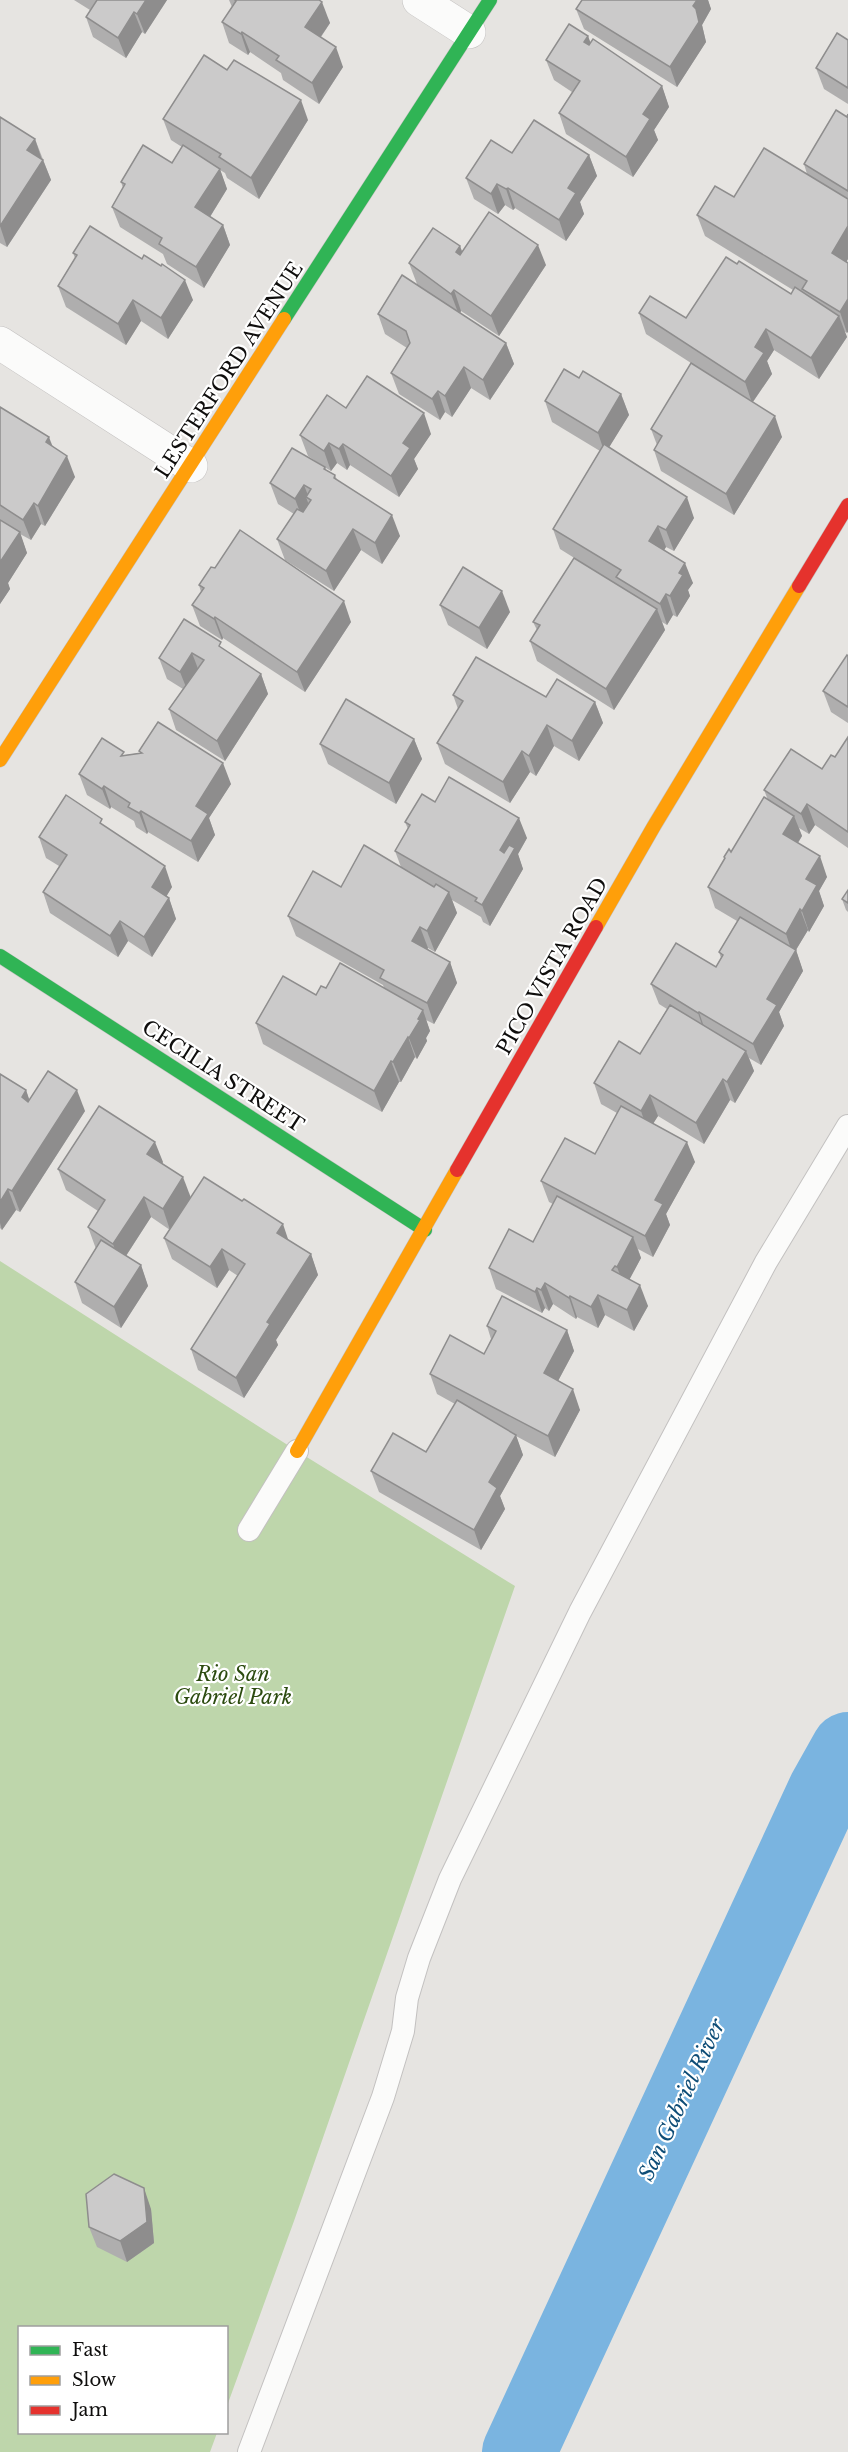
<svg xmlns="http://www.w3.org/2000/svg" width="848" height="2452" font-family="'Libre Baskerville',serif">
  <style>
    .green { fill: #bed6ab }
    .lines { fill: none; stroke-linecap: round; stroke-linejoin: round }
    .river { stroke: #7ab4e0; stroke-width: 74 }
    .lane-casing { stroke: #c3c1c0; stroke-width: 24 }
    .street-casing { stroke: #c3c1c0; stroke-width: 34 }
    .fast-casing { stroke: #c3c1c0; stroke-width: 15 }
    .slow-casing { stroke: #c3c1c0; stroke-width: 15 }
    .jam-casing { stroke: #c3c1c0; stroke-width: 15 }
    .lane { stroke: #fbfbfa; stroke-width: 22 }
    .street { stroke: #fbfbfa; stroke-width: 33 }
    .fast { stroke: #30b455; stroke-width: 14 }
    .slow { stroke: #ff9f0a; stroke-width: 14 }
    .jam { stroke: #e5322d; stroke-width: 14 }
    .wall { fill: #afaeae }
    .shaded-wall { fill: #8e8d8d }
    .building { fill: #cbcaca; stroke: #8e8d8d; stroke-width: 1.5 }
    .labels { text-anchor: middle; stroke-width: 4.5; stroke-linejoin: round; paint-order: stroke }
    .street-label { font-size: 20px; fill: #0e0d0c; stroke: #fff }
    .park-label { font-size: 20px; font-style: italic; fill: #2c4b0f; stroke: #fff }
    .water-label { font-size: 21px; font-style: italic; fill: #0e4d77; stroke: #fff }
  </style>
  <rect width="100%" height="100%" fill="#e6e4e1"/>
  <polygon class="green" points="0,1261 297,1451 515,1586 294,2221 227,2406 226,2328 20,2328 20,2432 217,2433 210,2452 0,2452"/>
  <g class="lines">
    <polyline class="river" points="519,2452 825,1790 848,1749"/>
    <g class="lane-casing">
      <g id="lane">
        <polyline points="249,1530 297,1451"/>
        <polyline points="249,2452 383,2097 403,2031 407,1998 419,1958 450,1879 580,1612 766,1262 848,1126"/>
      </g>
    </g>
    <g class="street-casing">
      <g id="street">
        <polyline points="419,0 469,32"/>
        <polyline points="0,343 191,466"/>
      </g>
    </g>
    <g class="fast-casing">
      <g id="fast">
        <polyline points="284,319 490,0"/>
        <polyline points="0,956 425,1230"/>
      </g>
    </g>
    <g class="slow-casing">
      <g id="slow">
        <polyline points="0,760 284,319"/>
        <polyline points="596,927 654,826 799,586"/>
        <polyline points="297,1451 457,1170"/>
      </g>
    </g>
    <g class="jam-casing">
      <g id="jam">
        <polyline points="799,586 848,505"/>
        <polyline points="457,1170 596,927"/>
      </g>
    </g>
    <use href="#lane" class="lane"/>
    <use href="#street" class="street"/>
    <use href="#fast" class="fast"/>
    <use href="#slow" class="slow"/>
    <use href="#jam" class="jam"/>
  </g>
  <g class="wall">
    <polygon points="74,0 167,0 145,34 142,32 126,58 93,37 86,17 90,10"/>
    <polygon points="229,0 319,0 330,23 321,37 343,67 319,104 283,80 281,73 250,52 248,55 229,43 222,22 232,7"/>
    <polygon points="582,0 708,0 711,9 702,25 706,42 677,87 584,29 576,9"/>
    <polygon points="588,36 590,43 662,86 669,107 654,130 658,140 633,177 566,134 559,113 572,92 554,80 546,60"/>
    <polygon points="848,40 848,104 824,89 816,68"/>
    <polygon points="848,114 848,259 846,262 847,333 844,331 847,337 819,379 774,350 767,361 772,374 753,402 782,437 734,515 661,471 654,450 657,445 651,429 691,363 646,334 639,313 686,318 737,264 791,294 793,290 705,236 697,215 734,197 807,174 804,164"/>
    <polygon points="0,117 35,139 51,180 7,247 0,243"/>
    <polygon points="163,119 308,120 259,199 227,178 225,173 220,170 227,189 210,217 223,225 230,245 204,288 167,264 163,254 120,227 112,207 123,188 121,182 172,163 182,147 171,140"/>
    <polygon points="512,153 589,155 597,176 580,202 584,214 566,241 515,208 513,210 505,205 498,214 474,199 466,178"/>
    <polygon points="460,246 462,252 546,265 499,336 461,311 460,313 506,343 514,364 490,400 471,388 452,417 445,412 440,420 399,394 391,373 407,348 385,334 378,314 417,284 409,263"/>
    <polygon points="73,253 193,300 168,339 141,321 126,345 66,307 58,286 75,258"/>
    <polygon points="579,378 621,394 629,415 609,447 694,518 674,551 666,547 664,550 693,583 688,590 690,596 677,617 673,615 667,625 662,622 665,630 614,710 537,661 530,641 537,630 533,622 619,586 560,549 553,529 600,451 552,422 545,401"/>
    <polygon points="0,407 53,447 75,477 45,526 41,524 31,540 20,534 27,553 8,583 10,589 0,604"/>
    <polygon points="346,408 431,434 414,459 418,469 399,497 350,465 347,470 337,463 331,471 326,468 326,470 335,475 337,480 400,536 382,564 361,550 334,591 285,560 277,539 294,514 278,504 270,483 323,466 308,456 300,435"/>
    <polygon points="199,585 351,622 305,692 223,638 222,640 200,626 192,605 201,592"/>
    <polygon points="440,605 510,612 487,649 448,625"/>
    <polygon points="184,619 224,650 261,674 268,694 225,761 176,730 169,709 183,689 167,679 159,658"/>
    <polygon points="848,656 848,723 831,712 823,691"/>
    <polygon points="453,695 546,697 595,702 603,723 579,761 554,746 536,776 530,772 510,803 445,764 437,743 458,709"/>
    <polygon points="848,737 848,848 815,825 809,834 799,828 802,836 798,843 827,877 819,891 824,906 809,932 808,930 796,950 803,971 779,1012 784,1026 761,1065 749,1058 754,1071 735,1103 730,1100 704,1144 658,1116 653,1123 695,1162 666,1214 670,1225 653,1257 638,1249 641,1258 629,1279 648,1306 634,1331 605,1315 598,1328 577,1317 576,1319 553,1304 549,1311 545,1308 542,1313 496,1289 489,1268 533,1242 553,1204 549,1202 541,1181 595,1154 617,1113 601,1104 594,1083 640,1054 667,1009 659,1004 651,984 716,967 721,958 719,952 737,921 715,908 708,887 725,859 724,857 731,852 768,800 764,790 822,769 835,757"/>
    <polygon points="414,739 422,759 396,804 328,764 320,744"/>
    <polygon points="139,751 231,784 209,818 215,835 198,862 148,832 147,834 136,827 134,821 111,807 110,809 87,795 79,774 125,755 140,753"/>
    <polygon points="435,802 527,838 518,854 523,869 490,926 483,922 481,917 452,900 457,913 435,952 428,948 427,949 450,962 457,983 434,1024 426,1020 430,1031 426,1038 427,1041 417,1059 415,1057 401,1082 399,1082 382,1112 263,1044 256,1023 316,995 326,988 384,988 383,985 296,936 288,916 341,887 401,867 395,851 408,829 405,822"/>
    <polygon points="105,826 172,887 166,897 169,898 176,919 152,957 128,941 118,957 50,913 43,892 59,866 46,858 39,837"/>
    <polygon points="848,890 848,912 846,910 842,899"/>
    <polygon points="0,1074 26,1090 29,1099 85,1111 20,1212 16,1210 2,1230 0,1228"/>
    <polygon points="163,1162 162,1164 190,1198 288,1240 311,1254 318,1275 276,1340 278,1345 244,1398 198,1370 191,1349 238,1276 229,1270 217,1288 172,1259 164,1238 170,1230 151,1217 126,1256 141,1265 148,1286 121,1328 82,1303 75,1282 96,1249 88,1227 98,1211 66,1190 58,1169"/>
    <polygon points="487,1326 567,1330 574,1351 558,1381 580,1410 555,1457 516,1436 523,1455 500,1496 505,1509 481,1550 379,1492 371,1471 426,1452 455,1404 437,1394 430,1374 484,1354 491,1339"/>
    <polygon points="151,2209 154,2243 127,2262 97,2247 89,2227"/>
  </g>
  <g class="shaded-wall">
    <polygon points="146,0 167,0 145,34 137,14"/>
    <polygon points="697,0 708,0 711,9 702,25 706,42 677,87 670,67 693,6"/>
    <polygon points="322,2 330,23 313,48 305,27"/>
    <polygon points="134,12 142,32 126,58 118,38"/>
    <polygon points="242,32 250,52 248,55 241,34"/>
    <polygon points="588,36 596,57 584,42"/>
    <polygon points="336,47 343,67 319,104 312,83"/>
    <polygon points="662,86 669,107 654,130 658,140 633,177 626,157 643,114"/>
    <polygon points="301,100 308,120 259,199 251,178"/>
    <polygon points="35,139 42,160 27,150"/>
    <polygon points="589,155 597,176 580,202 584,214 566,241 559,220 568,188"/>
    <polygon points="43,160 51,180 7,247 0,226"/>
    <polygon points="220,169 227,189 203,228 195,207"/>
    <polygon points="497,184 505,205 498,214 491,194"/>
    <polygon points="508,188 515,208 513,210 506,189"/>
    <polygon points="223,225 230,245 204,288 196,267"/>
    <polygon points="848,226 848,259 839,274 832,253"/>
    <polygon points="538,245 546,265 499,336 491,316"/>
    <polygon points="460,246 468,267 456,252"/>
    <polygon points="185,280 193,300 168,339 161,318"/>
    <polygon points="454,290 461,311 459,315 451,294"/>
    <polygon points="848,299 848,332 847,333 840,312"/>
    <polygon points="133,300 141,321 126,345 118,324"/>
    <polygon points="839,316 847,337 819,379 811,358"/>
    <polygon points="766,329 774,350 767,361 772,374 752,403 745,382 755,347"/>
    <polygon points="506,343 514,364 490,400 483,380"/>
    <polygon points="464,367 471,388 452,417 445,396"/>
    <polygon points="438,391 445,412 440,420 432,399"/>
    <polygon points="621,394 629,415 605,454 598,433"/>
    <polygon points="424,413 431,434 414,459 418,469 399,497 391,476 403,443"/>
    <polygon points="775,416 782,437 734,515 726,494"/>
    <polygon points="49,437 57,458 46,442"/>
    <polygon points="329,443 337,463 331,471 324,451"/>
    <polygon points="343,444 350,465 347,470 339,449"/>
    <polygon points="67,456 75,477 45,526 38,506"/>
    <polygon points="304,485 309,498 306,497 310,508 303,520 295,499"/>
    <polygon points="687,497 694,518 674,551 666,530"/>
    <polygon points="34,503 41,524 31,540 23,520"/>
    <polygon points="392,515 400,536 382,564 375,543"/>
    <polygon points="658,526 666,547 657,562 649,541"/>
    <polygon points="353,529 361,550 334,591 326,571"/>
    <polygon points="20,532 27,553 8,583 10,589 0,604 0,562"/>
    <polygon points="685,563 693,583 688,590 690,596 677,617 670,596 679,573"/>
    <polygon points="502,591 510,612 487,649 479,628"/>
    <polygon points="666,594 673,615 667,625 660,604"/>
    <polygon points="344,601 351,622 305,692 297,672"/>
    <polygon points="657,609 665,630 614,710 606,689"/>
    <polygon points="215,617 223,638 222,640 214,619"/>
    <polygon points="192,653 200,674 188,692 180,672"/>
    <polygon points="261,674 268,694 225,761 217,741"/>
    <polygon points="595,702 603,723 579,761 572,741"/>
    <polygon points="547,725 554,746 536,776 529,756"/>
    <polygon points="414,739 422,759 396,804 389,783"/>
    <polygon points="522,751 530,772 510,803 503,782"/>
    <polygon points="223,763 231,784 209,818 215,835 198,862 191,841 196,806"/>
    <polygon points="104,786 111,807 110,809 102,789"/>
    <polygon points="807,804 815,825 809,834 801,814"/>
    <polygon points="141,811 148,832 147,834 139,813"/>
    <polygon points="794,816 802,836 790,855 783,834"/>
    <polygon points="519,818 527,838 518,854 523,869 490,926 482,905 500,850"/>
    <polygon points="820,856 827,877 819,891 824,906 809,932 802,911 806,879"/>
    <polygon points="165,866 172,887 159,908 152,887"/>
    <polygon points="449,892 457,913 435,952 427,931"/>
    <polygon points="169,898 176,919 152,957 144,937"/>
    <polygon points="800,909 808,930 794,953 796,950 803,971 779,1012 784,1026 761,1065 753,1044 767,999 793,955 786,934"/>
    <polygon points="120,921 128,941 118,957 110,936"/>
    <polygon points="420,927 428,948 420,962 412,941"/>
    <polygon points="450,962 457,983 434,1024 427,1003"/>
    <polygon points="423,1010 430,1031 426,1038 427,1041 417,1059 409,1038"/>
    <polygon points="699,1012 706,1033 705,1034 698,1013"/>
    <polygon points="408,1037 415,1057 401,1082 393,1062"/>
    <polygon points="746,1051 754,1071 735,1103 727,1082"/>
    <polygon points="391,1061 399,1082 382,1112 374,1091"/>
    <polygon points="723,1079 730,1100 704,1144 696,1123"/>
    <polygon points="26,1090 33,1111 22,1097"/>
    <polygon points="77,1090 85,1111 20,1212 12,1191"/>
    <polygon points="650,1095 658,1116 648,1132 641,1111"/>
    <polygon points="155,1142 163,1162 155,1175 147,1154"/>
    <polygon points="687,1142 695,1162 666,1214 670,1225 653,1257 645,1236 655,1200"/>
    <polygon points="183,1177 191,1198 170,1230 163,1209"/>
    <polygon points="8,1189 16,1210 2,1230 0,1223 0,1202"/>
    <polygon points="144,1197 151,1217 120,1265 113,1244"/>
    <polygon points="283,1224 290,1245 277,1233"/>
    <polygon points="633,1237 641,1258 625,1288 617,1267"/>
    <polygon points="222,1249 229,1270 217,1288 210,1267"/>
    <polygon points="311,1254 318,1275 276,1340 278,1345 244,1398 236,1378 267,1322"/>
    <polygon points="141,1265 148,1286 121,1328 114,1307"/>
    <polygon points="545,1283 553,1304 549,1311 541,1290"/>
    <polygon points="640,1285 648,1306 634,1331 627,1310"/>
    <polygon points="537,1288 545,1308 542,1313 535,1292"/>
    <polygon points="598,1295 605,1315 598,1328 591,1307"/>
    <polygon points="570,1296 577,1317 576,1319 569,1298"/>
    <polygon points="567,1330 574,1351 551,1394 544,1373"/>
    <polygon points="573,1389 580,1410 555,1457 548,1436"/>
    <polygon points="516,1435 523,1455 500,1496 505,1509 481,1550 474,1530 489,1482"/>
    <polygon points="144,2188 151,2209 154,2243 127,2262 120,2241"/>
  </g>
  <g class="building">
    <polygon points="97,0 146,0 137,14 134,12 118,38 86,17"/>
    <polygon points="235,0 319,0 322,2 305,27 336,47 312,83 276,60 279,56 242,32 241,34 222,22 236,1"/>
    <polygon points="582,0 697,0 693,6 696,9 699,22 670,67 576,9"/>
    <polygon points="569,24 588,36 584,42 589,45 593,39 662,86 643,114 650,119 626,157 559,113 580,81 546,60"/>
    <polygon points="837,33 848,40 848,88 816,68"/>
    <polygon points="204,55 227,70 234,60 301,100 251,178 219,157 221,154 163,119"/>
    <polygon points="836,110 847,117 848,114 848,191 804,164"/>
    <polygon points="0,117 35,139 27,150 43,160 0,226"/>
    <polygon points="534,120 589,155 568,188 576,193 559,220 508,188 506,189 497,184 491,194 466,178 491,140 512,153"/>
    <polygon points="143,145 172,163 183,145 220,169 195,207 223,225 196,267 159,244 162,238 112,207 125,184 121,182"/>
    <polygon points="764,148 848,199 848,226 832,253 848,263 848,299 840,312 802,289 807,281 697,215 715,186 734,197"/>
    <polygon points="489,212 538,245 491,316 454,290 451,294 409,263 433,228 460,246 456,252 460,255"/>
    <polygon points="90,226 142,259 144,255 161,266 162,264 185,280 161,318 133,300 118,324 58,286 77,255 73,253"/>
    <polygon points="726,257 737,264 739,261 791,294 795,287 839,316 811,358 766,329 755,347 764,353 745,382 639,313 650,296 686,318"/>
    <polygon points="402,275 506,343 483,380 464,367 445,396 438,391 432,399 391,373 410,343 406,331 378,314"/>
    <polygon points="691,363 775,416 726,494 654,450 662,436 651,429"/>
    <polygon points="564,369 579,378 583,371 621,394 598,433 545,401"/>
    <polygon points="367,376 424,413 403,443 410,448 391,476 343,444 339,449 329,443 324,451 300,435 327,395 346,408"/>
    <polygon points="0,407 49,437 46,442 67,456 38,506 34,503 23,520 0,505"/>
    <polygon points="604,444 687,497 666,530 658,526 649,541 685,563 679,573 683,575 670,596 666,594 660,604 616,577 621,570 553,529"/>
    <polygon points="292,448 325,467 324,469 335,475 334,478 392,515 375,543 353,529 326,571 277,539 297,509 303,512 311,500 306,497 311,489 304,485 295,499 270,483"/>
    <polygon points="0,520 20,532 0,562"/>
    <polygon points="240,530 344,601 297,672 215,617 214,619 192,605 204,588 199,585 211,567 215,568"/>
    <polygon points="574,558 657,609 606,689 530,641 540,625 533,622"/>
    <polygon points="463,567 502,591 479,628 440,605"/>
    <polygon points="184,619 221,642 219,646 261,674 217,741 169,709 204,660 192,653 180,672 159,658"/>
    <polygon points="847,655 848,656 848,707 823,691"/>
    <polygon points="476,657 546,697 557,679 595,702 572,741 547,725 529,756 522,751 503,782 437,743 463,701 453,695"/>
    <polygon points="346,699 414,739 389,783 320,744"/>
    <polygon points="158,722 223,763 196,806 208,814 191,841 141,811 139,813 128,807 130,803 104,786 102,789 79,774 102,738 124,752 121,756 142,753 139,751"/>
    <polygon points="848,737 848,832 807,804 801,814 764,790 791,749 822,769 831,755 835,757"/>
    <polygon points="449,777 519,818 500,850 504,853 509,845 515,848 482,905 475,901 477,898 395,851 410,825 405,822 422,794 435,802"/>
    <polygon points="66,795 102,819 100,823 165,866 152,887 169,898 144,937 120,921 110,936 43,892 67,855 39,837"/>
    <polygon points="764,797 794,816 783,834 820,856 806,879 817,885 802,911 800,909 786,934 708,887 725,858 724,857 729,849 731,852"/>
    <polygon points="364,845 434,887 436,884 449,892 427,931 420,927 412,941 450,962 427,1003 380,978 384,970 288,916 313,871 341,887"/>
    <polygon points="848,890 848,903 842,899"/>
    <polygon points="740,917 796,950 767,999 777,1005 753,1044 699,1012 698,1013 651,984 676,943 716,967 723,955 719,952"/>
    <polygon points="340,963 423,1010 418,1019 420,1020 409,1038 408,1037 393,1062 391,1061 374,1091 256,1023 283,976 316,995 321,986 326,988"/>
    <polygon points="670,1005 746,1051 727,1082 723,1079 696,1123 650,1095 641,1111 594,1083 619,1041 640,1054"/>
    <polygon points="48,1071 77,1090 12,1191 8,1189 0,1202 0,1074 26,1090 22,1097 28,1102"/>
    <polygon points="99,1106 155,1142 147,1154 183,1177 163,1209 144,1197 113,1244 88,1227 105,1200 58,1169"/>
    <polygon points="621,1106 687,1142 655,1200 663,1204 645,1236 541,1181 565,1138 595,1154"/>
    <polygon points="204,1177 242,1201 244,1199 283,1224 277,1233 311,1254 267,1322 270,1324 236,1378 191,1349 245,1264 222,1249 210,1267 164,1238"/>
    <polygon points="557,1196 633,1237 617,1267 615,1266 612,1270 640,1285 627,1310 598,1295 591,1307 570,1296 569,1298 545,1283 541,1290 537,1288 535,1292 489,1268 509,1229 533,1242"/>
    <polygon points="101,1240 141,1265 114,1307 75,1282"/>
    <polygon points="502,1296 567,1330 544,1373 573,1389 548,1436 430,1374 450,1335 484,1354 496,1331 487,1326"/>
    <polygon points="457,1400 516,1435 489,1482 497,1488 474,1530 371,1471 393,1433 426,1452"/>
    <polygon points="114,2174 144,2188 147,2222 120,2241 89,2227 86,2194"/>
  </g>
  <g class="labels">
    <g class="street-label">
      <text transform="translate(229 370) rotate(-57)" y="7">LESTERFORD AVENUE</text>
      <text transform="translate(552 966) rotate(-60)" y="7">PICO VISTA ROAD</text>
      <text transform="translate(223 1076) rotate(33)" y="7">CECILIA STREET</text>
    </g>
    <g class="park-label">
      <text x="233" y="1681">Rio San<tspan x="233" dy="23">Gabriel Park</tspan></text>
    </g>
    <g class="water-label">
      <text transform="translate(682 2100) rotate(-65)" y="7">San Gabriel River</text>
    </g>
  </g>
  <rect x="18" y="2326" width="210" height="108" fill="#ffffff" stroke="#9f9e9e" stroke-width="1.5"/>
  <rect x="30" y="2346" width="30" height="9" fill="#30b455" stroke="#9f9e9e" stroke-width="1.5"/>
  <text x="72" y="2356" font-size="18" fill="#0e0d0c">Fast</text>
  <rect x="30" y="2376" width="30" height="9" fill="#ff9f0a" stroke="#9f9e9e" stroke-width="1.5"/>
  <text x="72" y="2386" font-size="18" fill="#0e0d0c">Slow</text>
  <rect x="30" y="2406" width="30" height="9" fill="#e5322d" stroke="#9f9e9e" stroke-width="1.5"/>
  <text x="72" y="2416" font-size="18" fill="#0e0d0c">Jam</text>
</svg>
